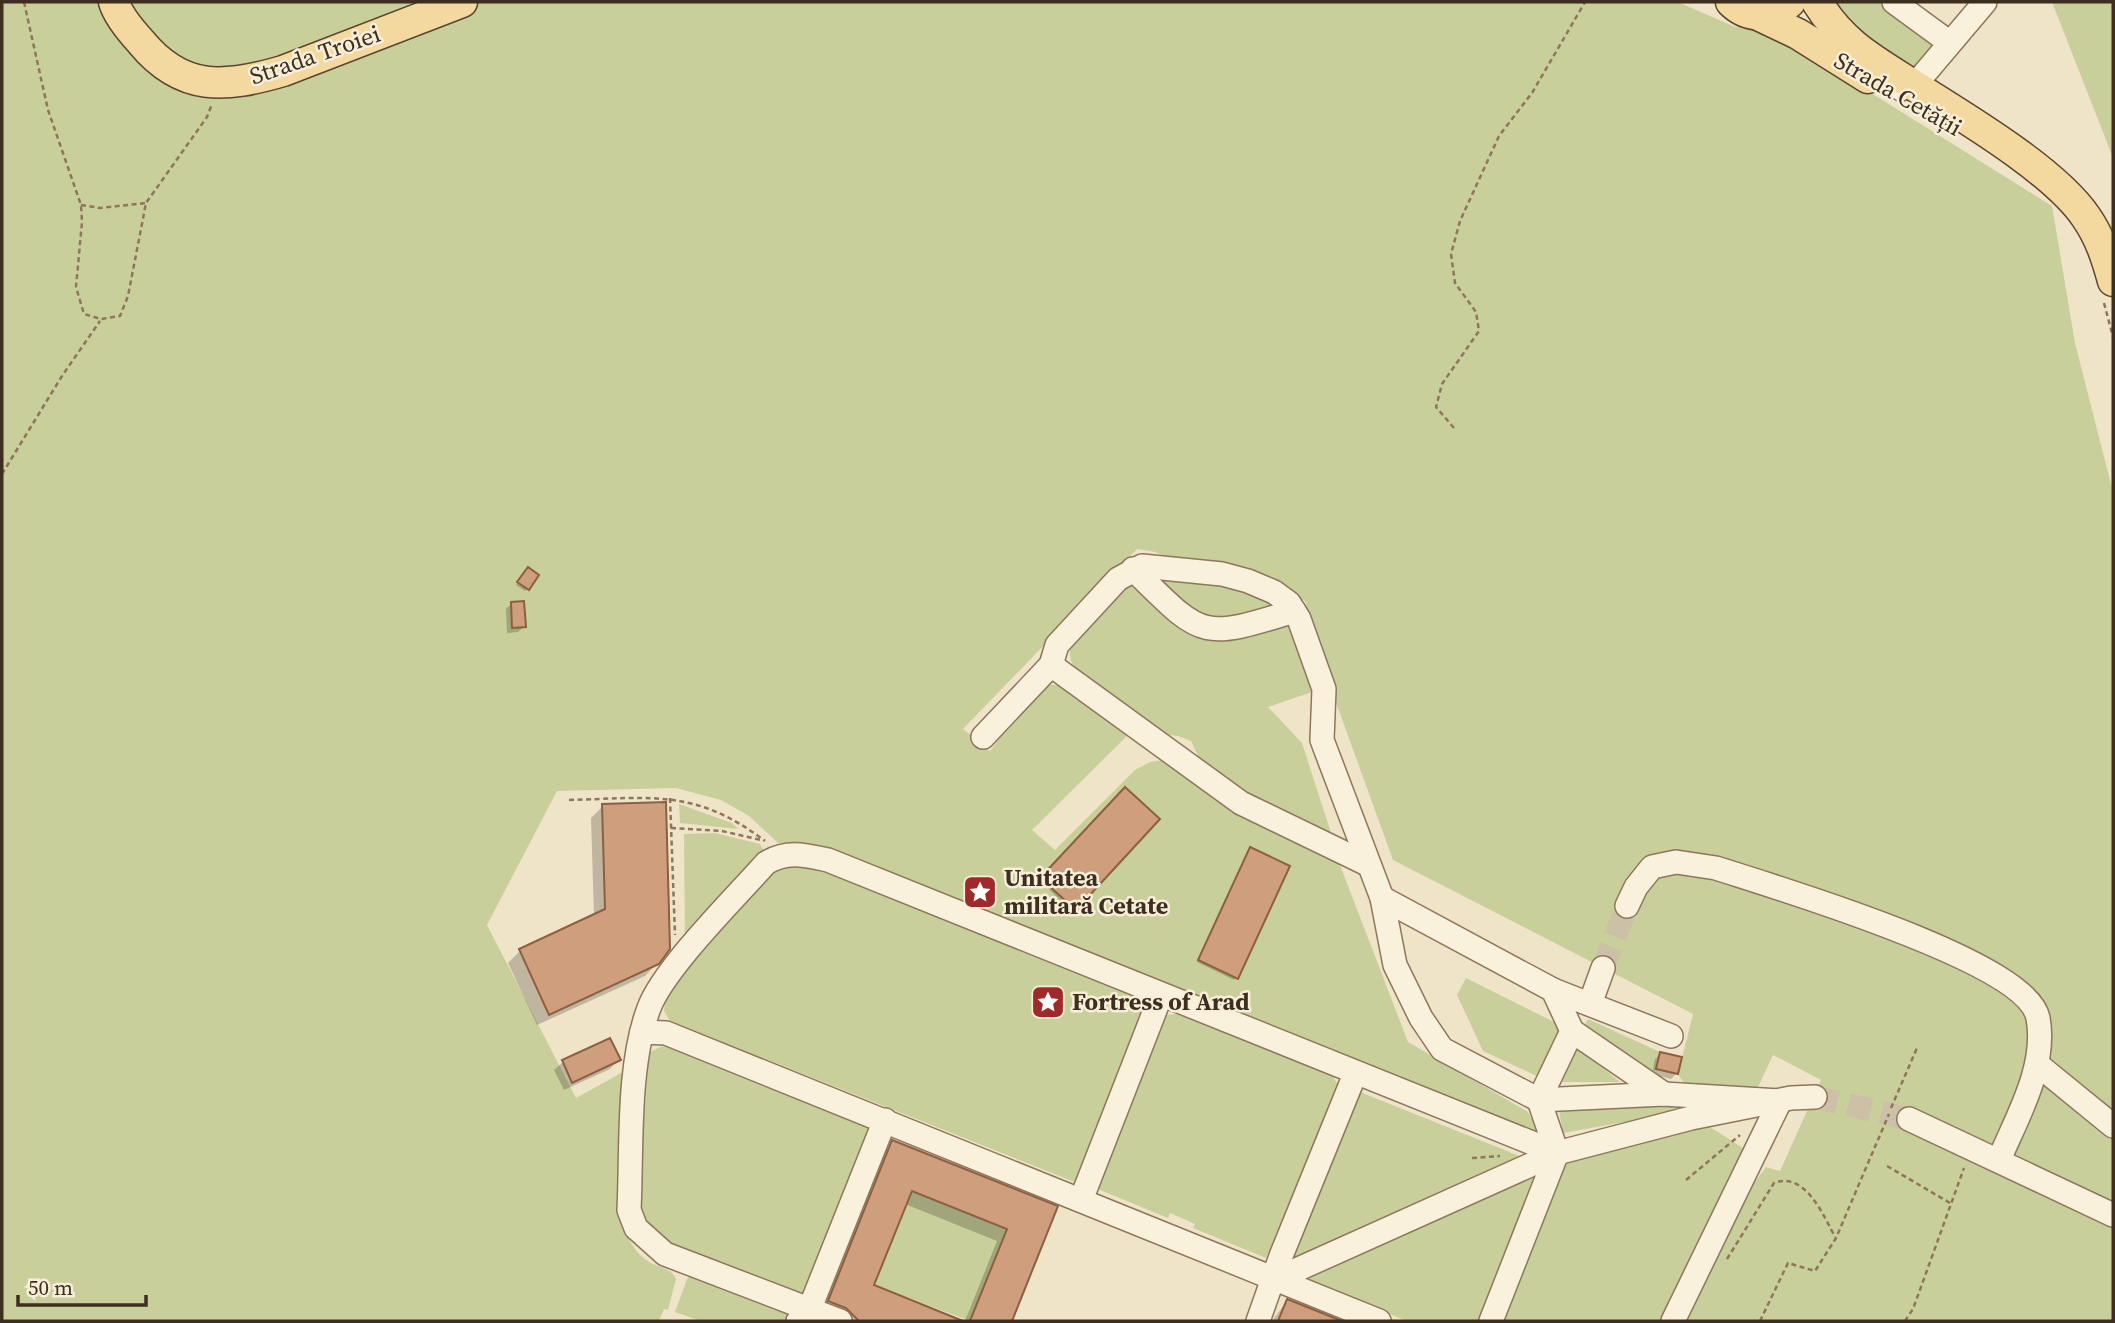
<svg xmlns="http://www.w3.org/2000/svg" width="2115" height="1323" font-family="'Source Serif 4',serif">
  <style>
    .green { fill: #c9cf9b; fill-rule: evenodd }
    .shadow { fill: #0003 }
    .building { fill: #cf9f7d; stroke: #8d5f41; stroke-width: 2 }
    .lines { fill: none; stroke-linecap: round; stroke-linejoin: round }
    .minor-tunnel { stroke: #ccc0a6; stroke-width: 23; stroke-dasharray: 23 11; stroke-linecap: butt }
    .minor-casing { stroke: #8d765c; stroke-width: 26 }
    .major-casing { stroke: #5b4430; stroke-width: 33 }
    .path { stroke: #8d765c; stroke-width: 2.5; stroke-dasharray: 5 3.5; stroke-linecap: butt }
    .minor { stroke: #faf1dc; stroke-width: 23 }
    .major { stroke: #f3d9a0; stroke-width: 30 }
    .labels { text-anchor: middle; stroke-width: 5; stroke-linejoin: round; paint-order: stroke }
    .street-label { font-size: 24px; fill: #3d2e20; stroke: #f7eed8 }
    .poi-label { font-size: 24px; font-weight: bold; fill: #3d2e20; stroke: #f7eed8; text-anchor: start }
  </style>
  <rect width="100%" height="100%" fill="#f0e4c8"/>
  <g class="green">
    <path d="M2 2H1678L1733 26 1780 36 2052 206 2075 343 2113 492V1321H1685L1740 1202 1766 1167 1780 1171 1821 1080 1773 1055 1758 1087 1736 1092 1686 1086 1678 1074 1693 1014 1393 860 1330 686 1305 601 1229 568 1185 566 1155 552 1137 549 963 729 990 751C1001 737 1030 694 1042 687 1064 674 1112 719 1130 733L1032 830 1055 850 1135 770 1150 762 1163 760 1247 817 1340 865 1408 1042 1528 1112 1540 1135 807 846 778 843 749 816 721 800 676 788 557 791 487 925 576 1098 632 1067 622 1222C628 1239 635 1255 653 1264 662 1269 671 1268 676 1279L668 1310 664 1309 659 1321H2ZM1125 787 1160 819 1076 910 1041 878ZM1250 848 1290 866 1238 978 1198 960Z"/>
    <polygon points="1836,2 1886,2 1934,45 1933,54 1919,77 1852,26"/>
    <polygon points="2052,2 2113,2 2113,159 2108,145"/>
    <polygon points="1143,572 1235,584 1286,608 1204,623"/>
    <polygon points="1133,576 1191,631 1295,623 1315,691 1268,707 1302,743 1333,839 1243,791 1202,764 1191,741 1178,736 1153,733 1080,676 1071,661 1069,646"/>
    <polygon points="679,804 732,823 738,829 680,823"/>
    <polygon points="715,833 760,844 764,851 760,859 685,946 684,834"/>
    <polygon points="809,861 1152,1001 1077,1183 670,1021 664,1011 667,989 770,869"/>
    <polygon points="1466,978 1554,1022 1561,1028 1539,1077 1483,1051 1457,995"/>
    <polygon points="1183,1013 1333,1076 1338,1085 1266,1258 1193,1228 1195,1224 1170,1213 1168,1218 1095,1188 1153,1031 1167,1015"/>
    <polygon points="1588,1019 1660,1052 1656,1069 1648,1072 1582,1030"/>
    <polygon points="673,1045 863,1121 869,1128 870,1135 807,1297 692,1258 649,1232 638,1202 649,1053 660,1047"/>
    <polygon points="1575,1045 1620,1082 1557,1082"/>
    <polygon points="1360,1092 1522,1157 1292,1260"/>
    <polygon points="1681,1105 1686,1111 1563,1133 1559,1110"/>
    <polygon points="1707,1125 1743,1148 1743,1160 1667,1321 1500,1321 1566,1163 1575,1156"/>
    <polygon points="1544,1172 1483,1321 1407,1321 1303,1279"/>
    <polygon points="912,1191 1007,1229 970,1321 874,1285"/>
    <polygon points="693,1273 796,1311 792,1321 701,1321 675,1312 687,1279"/>
  </g>
  <g class="shadow">
    <polygon points="526,571 527,589 525,591 516,585"/>
    <polygon points="511,604 524,627 518,632 507,633 506,609"/>
    <polygon points="1125,789 1158,820 1072,911 1040,881"/>
    <polygon points="603,806 657,963 645,976 537,1025 508,963 520,951 594,917 591,818"/>
    <polygon points="1249,852 1236,978 1234,980 1197,962"/>
    <polygon points="609,1040 618,1060 610,1069 564,1090 554,1070 563,1062"/>
    <polygon points="1661,1054 1676,1074 1671,1079 1652,1074 1655,1059"/>
    <polygon points="893,1142 1056,1207 1010,1321 965,1321 997,1241 905,1204 872,1286 960,1321 835,1321 817,1313 881,1154"/>
    <polygon points="1287,1301 1338,1321 1272,1321"/>
  </g>
  <g class="building">
    <polygon points="528,567 539,575 529,590 517,582"/>
    <polygon points="524,601 526,627 512,628 511,602"/>
    <polygon points="1125,787 1160,819 1076,910 1040,878"/>
    <polygon points="666,802 670,949 659,964 549,1015 519,949 605,909 602,804"/>
    <polygon points="1250,847 1290,866 1238,979 1198,960"/>
    <polygon points="610,1038 621,1060 572,1083 562,1060"/>
    <polygon points="1660,1052 1682,1057 1678,1074 1656,1069"/>
    <polygon points="892,1140 1058,1206 1012,1321 970,1321 1007,1229 912,1191 874,1285 963,1321 859,1321 846,1308 828,1301"/>
    <polygon points="1287,1299 1342,1321 1278,1321"/>
  </g>
  <g class="lines">
    <g class="minor-tunnel">
      <polyline points="1603,968 1627,906"/>
      <polyline points="1815,1097 1909,1119"/>
    </g>
    <g class="minor-casing">
      <g id="minor">
        <polyline points="1894,2 1950,43"/>
        <polyline points="1901,89 1919,80 1985,2"/>
        <path d="M1133 569C1202 637 1199 641 1294 611"/>
        <polyline points="1051,665 1241,803 1367,864"/>
        <polyline points="983,737 1051,665 1057,645 1118,579 1142,566 1222,574 1248,581 1274,592 1289,603 1299,619 1324,689 1322,740 1382,898 1395,965 1421,1018 1442,1049 1539,1100 1664,1094 1780,1101"/>
        <polyline points="1382,898 1553,990 1572,1031"/>
        <path d="M1627 906 1636 887 1652 867 1676 862 1716 868C1774 887 2027 961 2038 1018 2047 1067 2017 1117 1999 1160"/>
        <polyline points="1553,990 1671,1036"/>
        <polyline points="1590,1004 1603,968"/>
        <polyline points="642,1032 666,1033 1379,1321"/>
        <polyline points="2037,1064 2113,1126"/>
        <polyline points="1909,1119 2113,1215"/>
        <polyline points="1081,1200 1161,995"/>
        <polyline points="1274,1280 1557,1153 1691,1118 1791,1098 1815,1097"/>
        <polyline points="798,1321 810,1308 885,1120"/>
        <path d="M840 1321 665 1254 636 1228 629 1210C632 1148 627 1066 649 1008 664 968 735 898 766 863 787 850 805 855 828 860L1557 1153"/>
        <polyline points="1258,1321 1281,1256 1355,1074"/>
        <polyline points="1491,1321 1557,1153 1539,1100 1572,1031 1664,1094"/>
        <polyline points="1673,1321 1780,1101"/>
      </g>
    </g>
    <g class="major-casing">
      <g id="major">
        <path d="M114 2C118 16 131 31 141 42 182 92 225 88 283 71L462 2"/>
        <path d="M1731 2C1748 19 1773 18 1790 2"/>
        <path d="M1817 2C1843 44 1872 59 1913 85 1962 116 2054 170 2086 217 2100 237 2107 259 2113 281"/>
        <polyline points="1756,14 1798,34 1868,78"/>
      </g>
    </g>
    <g class="path">
      <polyline points="24,2 48,110 81,205 82,222 76,287 84,314 101,319 120,316 128,296 146,203 207,117 212,104"/>
      <polyline points="81,205 100,208 146,203"/>
      <polyline points="2104,303 2113,337"/>
      <polyline points="1454,428 1436,407 1442,384 1479,331 1476,312 1455,283 1451,254 1460,221 1499,136 1532,93 1585,2"/>
      <polyline points="2,474 62,376 100,321"/>
      <polyline points="670,798 675,935"/>
      <path d="M569 800C651 798 695 788 765 841"/>
      <polyline points="671,828 722,831 761,840"/>
      <polyline points="1891,1108 1917,1048"/>
      <polyline points="1472,1158 1500,1156"/>
      <polyline points="1887,1166 1950,1203"/>
      <polyline points="1686,1180 1740,1135"/>
      <path d="M1727 1259 1774 1183C1805 1171 1824 1216 1835 1237"/>
      <polyline points="1760,1321 1788,1263 1815,1271 1836,1238 1889,1114"/>
      <polyline points="1905,1321 1913,1309 1964,1168"/>
    </g>
    <use href="#minor" class="minor"/>
    <use href="#major" class="major"/>
  </g>
  <defs>
    <g id="sight-square" transform="scale(1.75)"><rect x="-9" y="-9" width="18" height="18" rx="4" fill="#9e2a2b" stroke="#f7eed8"/><path d="M0-6L1.8-2.2L6-1.7L2.9 1.2L3.7 5.4L0 3.3L-3.7 5.4L-2.9 1.2L-6-1.7L-1.8-2.2Z" fill="#fff"/></g>
  </defs>
  <g fill-rule="evenodd">
    <use href="#sight-square" x="980" y="892"/>
    <use href="#sight-square" x="1048" y="1002"/>
  </g>
  <g class="labels">
    <g class="street-label">
      <text transform="translate(315 55) rotate(-19)" y="8">Strada Troiei</text>
      <text transform="translate(1898 94) rotate(30)" y="8">Strada Cetății</text>
    </g>
    <g class="poi-label">
      <text x="1004" y="886">Unitatea<tspan x="1004" dy="28">militară Cetate</tspan></text>
      <text x="1072" y="1010">Fortress of Arad</text>
    </g>
  </g>
  <rect width="2115" height="1323" fill="none" stroke="#3d2e20" stroke-width="7"/>
  <path d="M18 1295v10h128v-10" fill="none" stroke="#3d2e20" stroke-width="3.5"/>
  <text x="28" y="1295" font-size="21" fill="#3d2e20" stroke="#f7eed8" stroke-width="5" paint-order="stroke">50 m</text>
</svg>
